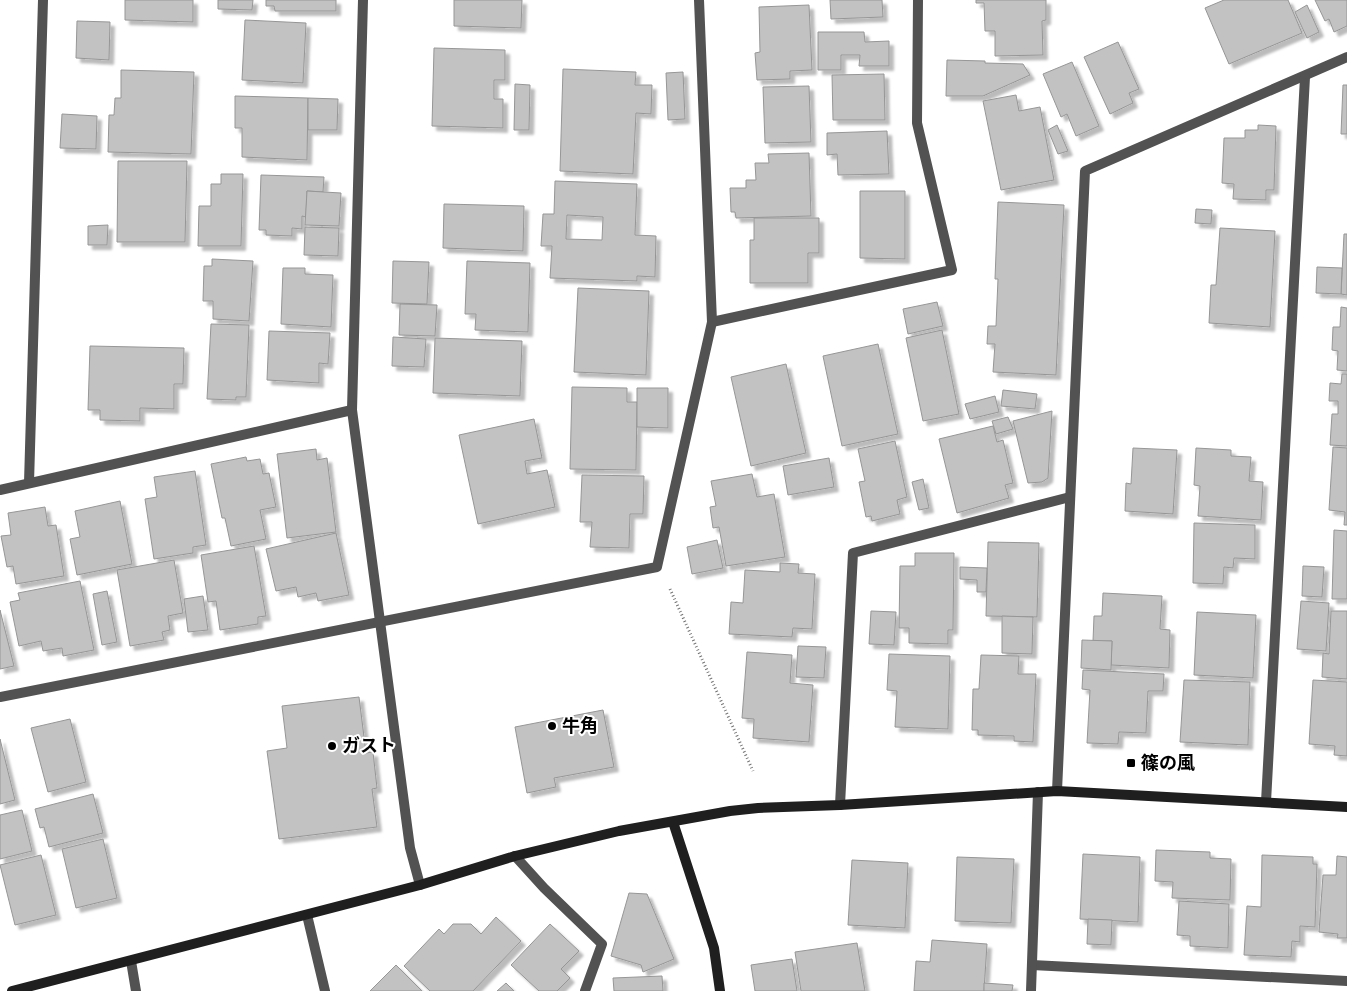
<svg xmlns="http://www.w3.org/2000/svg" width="1347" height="991" font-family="'Public Sans','Noto Sans JP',sans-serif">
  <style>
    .building { fill: #c2c2c2; stroke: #969696; fill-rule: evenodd; filter: url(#shadow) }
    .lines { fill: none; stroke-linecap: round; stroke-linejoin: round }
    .path { stroke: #747474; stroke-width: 3; stroke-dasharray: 1 2.5; stroke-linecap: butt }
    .street { stroke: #525252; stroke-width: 10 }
    .secondary { stroke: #1f1f1f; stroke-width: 10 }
    .poi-dot { fill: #000; stroke: #fff; stroke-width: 2 }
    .labels { text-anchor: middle; stroke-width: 4; stroke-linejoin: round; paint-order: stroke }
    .poi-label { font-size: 18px; font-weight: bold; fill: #000; stroke: #fff; text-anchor: start }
  </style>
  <defs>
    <filter id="shadow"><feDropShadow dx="4.5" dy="4.5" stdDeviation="1" flood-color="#0004"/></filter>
  </defs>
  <rect width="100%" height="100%" fill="#fff"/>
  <g class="building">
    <polygon points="125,0 193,0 193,22 125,20"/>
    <polygon points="218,0 253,0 252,10 218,9"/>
    <polygon points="266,0 336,0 336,11 275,11 274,6 266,6"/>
    <polygon points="454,0 522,0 521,28 454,26"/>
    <polygon points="830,0 882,0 883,17 831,19"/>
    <polygon points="976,0 1046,0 1046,20 1042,21 1043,55 995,56 995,31 985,31 984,3 976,3"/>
    <polygon points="1224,0 1288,0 1302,33 1229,64 1205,8"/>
    <polygon points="1315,0 1347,0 1347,26 1334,32 1329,19 1325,21"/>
    <polygon points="809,5 812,70 790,71 790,79 757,80 755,53 760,52 759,7"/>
    <polygon points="1307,5 1319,32 1307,38 1295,12"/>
    <polygon points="245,20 306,23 303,83 242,80"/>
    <polygon points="77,21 110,22 109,60 76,58"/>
    <polygon points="818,32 864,32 865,42 889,41 889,66 859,66 860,55 841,55 841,70 818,70"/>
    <polygon points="1118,42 1139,89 1129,93 1133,103 1110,114 1084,57"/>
    <polygon points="434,48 505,50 505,80 494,80 494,99 503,99 503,128 432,126"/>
    <polygon points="947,60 985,61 985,63 1023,64 1030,75 983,96 946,96"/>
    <polygon points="1072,62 1099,126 1076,136 1067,114 1061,117 1043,74"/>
    <polygon points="563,69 636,72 635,85 652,85 651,114 636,113 633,174 560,171"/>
    <polygon points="121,70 194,72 191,154 108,152 109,115 114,115 115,98 121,98"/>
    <polygon points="683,72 685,119 668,120 666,73"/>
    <polygon points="884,74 885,120 833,120 832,75"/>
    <polygon points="515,84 530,85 529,130 514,130"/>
    <polygon points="1343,85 1347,85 1347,134 1341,134"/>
    <polygon points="809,86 811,142 765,143 763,87"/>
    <polygon points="1016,95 1019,111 1040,107 1054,180 1001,190 983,101"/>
    <polygon points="235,96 308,98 307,160 242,157 242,128 235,128"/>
    <polygon points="308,98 338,99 337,130 308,130"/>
    <polygon points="62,114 97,116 96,149 60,148"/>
    <polygon points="1057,125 1068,151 1058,154 1048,130"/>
    <polygon points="1258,125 1276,126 1274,190 1266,190 1266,200 1233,199 1234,184 1222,183 1224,138 1245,138 1245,130 1258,130"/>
    <polygon points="887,131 889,174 838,175 837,154 827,155 827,133"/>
    <polygon points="809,153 811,216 736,218 735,212 731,212 730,188 746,188 746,180 756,180 755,163 769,163 768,154"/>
    <polygon points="118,161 187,161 185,242 117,242"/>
    <polygon points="221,174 243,174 241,246 198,246 199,206 211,206 211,184 221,184"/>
    <polygon points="261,175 324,177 323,192 307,191 306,217 302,216 302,229 292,228 292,236 266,235 266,230 259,230"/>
    <path d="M555 181 637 184 635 235 656 236 655 277 637 276V281L550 278 552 246H541L543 214H554ZM567 215 603 217 602 240 566 239Z"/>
    <polygon points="307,191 341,193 339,226 305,225"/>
    <polygon points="860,191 905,191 905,259 860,258"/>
    <polygon points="998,202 1064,205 1056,375 993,372 995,344 987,344 988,326 996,326 998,279 995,279"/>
    <polygon points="444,204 524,206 523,251 443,248"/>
    <polygon points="1196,209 1212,210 1211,224 1195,223"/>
    <polygon points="754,218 819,218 819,253 808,253 808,283 750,283 750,240 754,240"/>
    <polygon points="108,225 107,245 88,245 88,226"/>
    <polygon points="305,227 339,228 338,256 304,255"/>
    <polygon points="1220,228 1275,231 1270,327 1209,323 1211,285 1216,285"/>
    <polygon points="1344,234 1347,234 1347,295 1341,294"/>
    <polygon points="212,259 253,261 249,321 213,319 213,301 203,301 204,266 212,266"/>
    <polygon points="393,261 429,262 427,304 392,303"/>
    <polygon points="467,261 530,263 528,332 475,330 476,314 465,314"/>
    <polygon points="1317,267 1342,268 1341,294 1316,293"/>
    <polygon points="283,268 305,268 305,274 333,275 331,327 281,324"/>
    <polygon points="578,288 649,291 646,375 574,372"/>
    <polygon points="937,302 943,326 908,334 903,309"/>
    <polygon points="400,304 437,305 435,336 399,335"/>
    <polygon points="1341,307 1347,308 1347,371 1337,370 1338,351 1332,350 1333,327 1340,327"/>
    <polygon points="211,324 249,325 246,397 236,397 236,400 207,399"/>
    <polygon points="942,330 959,414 923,421 906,338"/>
    <polygon points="269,331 330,333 328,364 319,363 319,383 267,380"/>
    <polygon points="393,337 426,339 424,367 392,366"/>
    <polygon points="435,338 522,341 520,396 433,393"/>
    <polygon points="878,344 898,434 842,446 823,356"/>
    <polygon points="90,346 184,348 183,384 174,384 174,409 140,408 140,421 100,420 100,410 88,410"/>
    <polygon points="786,364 806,453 751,466 731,377"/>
    <polygon points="1342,374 1347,374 1347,446 1330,445 1332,414 1338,414 1338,401 1329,401 1330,383 1341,384"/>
    <polygon points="572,387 627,388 627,402 637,402 636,470 570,469"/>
    <polygon points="637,388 668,388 668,428 637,427"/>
    <polygon points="1003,390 1037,394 1035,409 1001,406"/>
    <polygon points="995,396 999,412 970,419 965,404"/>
    <polygon points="1052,411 1048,478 1042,482 1028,483 1013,421"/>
    <polygon points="1008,417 1013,429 996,434 992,421"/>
    <polygon points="534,419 542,458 525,461 527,474 547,470 555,507 478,524 459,435"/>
    <polygon points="993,426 997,442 1003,440 1013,483 1005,485 1009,498 957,513 939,439"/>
    <polygon points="895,441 907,497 897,500 900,514 872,521 871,516 866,517 859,482 865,481 858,449"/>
    <polygon points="1333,447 1347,448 1347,525 1344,525 1345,512 1329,510"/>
    <polygon points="1133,448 1177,450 1173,514 1125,511 1126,483 1131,484"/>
    <polygon points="1196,448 1231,450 1231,456 1251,457 1249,481 1263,482 1261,520 1198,516 1200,486 1194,485"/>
    <polygon points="316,449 317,460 327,458 336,532 287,538 277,454"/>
    <polygon points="246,457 247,461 260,459 263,474 269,473 276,507 260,510 266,539 231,546 225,518 222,518 211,464"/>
    <polygon points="829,458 834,487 788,495 783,466"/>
    <polygon points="195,471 206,545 193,547 193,553 154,559 145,499 157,497 154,477"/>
    <polygon points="752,474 757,497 774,494 785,557 726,566 719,527 713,528 710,507 716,506 711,481"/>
    <polygon points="582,475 644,476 643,514 630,514 629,548 590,547 592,522 580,522"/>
    <polygon points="923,479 929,508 919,510 912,482"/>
    <polygon points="120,501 132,564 77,575 70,539 80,537 75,511"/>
    <polygon points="45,507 48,526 56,525 64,576 16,584 13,566 7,567 1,536 11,535 8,513"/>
    <polygon points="1194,523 1255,525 1255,559 1234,558 1233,568 1224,567 1223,584 1193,583"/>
    <polygon points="1334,530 1347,531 1347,599 1332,599"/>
    <polygon points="336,533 349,595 318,601 316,593 298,597 296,587 276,591 266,549"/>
    <polygon points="717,540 723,568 692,574 687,547"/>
    <polygon points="988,542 1039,543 1037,617 986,616"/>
    <polygon points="254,546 266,616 258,617 258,624 220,630 216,601 208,602 201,555"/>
    <polygon points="915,553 954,553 953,630 948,630 948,644 909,643 909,628 899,628 900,566 915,566"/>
    <polygon points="174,560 183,613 168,616 170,630 162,632 164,640 130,646 117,570"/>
    <polygon points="780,563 799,564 798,573 815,574 812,629 793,628 792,637 729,634 731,602 743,603 745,570 780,572"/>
    <polygon points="1303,566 1324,567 1322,597 1302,596"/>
    <polygon points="960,567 987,568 986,592 977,592 977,580 960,579"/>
    <polygon points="80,581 94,650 63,656 62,648 43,651 41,641 19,646 10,602 20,600 18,593"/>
    <polygon points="107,591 117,642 102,645 93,594"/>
    <polygon points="1103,593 1162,596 1160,629 1170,630 1169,668 1111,665 1112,641 1093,641 1094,616 1102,616"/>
    <polygon points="203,596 208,630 188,632 184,599"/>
    <polygon points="1301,601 1329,603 1326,651 1297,649"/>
    <polygon points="0,610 14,666 0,669"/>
    <polygon points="871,611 896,612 894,645 869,644"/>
    <polygon points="1331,611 1347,611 1347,679 1322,677 1323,653 1329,654"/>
    <polygon points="1197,612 1256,615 1253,678 1194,675"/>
    <polygon points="1002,616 1033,617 1032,654 1002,653"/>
    <polygon points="1082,640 1112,641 1111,670 1081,668"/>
    <polygon points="798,646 826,647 824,678 796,677"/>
    <polygon points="747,652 792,655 790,683 813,685 809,742 753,738 754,719 742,718"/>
    <polygon points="889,654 950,656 948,729 895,727 897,691 887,690"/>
    <polygon points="981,655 1019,656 1018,674 1036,674 1033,742 1014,741 1014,736 978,735 978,730 972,730 973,689 979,689"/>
    <polygon points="1083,670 1164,674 1163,691 1148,691 1146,733 1119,732 1118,744 1087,743 1090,690 1082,689"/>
    <polygon points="1184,680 1250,682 1248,745 1180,742"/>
    <polygon points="1313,680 1347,682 1347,756 1334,755 1335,746 1309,744"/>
    <polygon points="359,697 366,753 373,752 377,788 372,789 377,827 279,839 267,751 287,748 282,706"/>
    <polygon points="603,710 614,767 554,778 556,787 527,793 515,727"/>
    <polygon points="70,719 86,782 48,792 31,728"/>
    <polygon points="0,739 15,800 0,804"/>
    <polygon points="93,794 103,833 49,847 44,827 40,828 35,809"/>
    <polygon points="22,810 32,851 0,859 0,815"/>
    <polygon points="103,839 117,898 76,908 62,849"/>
    <polygon points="1156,850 1210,852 1210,858 1231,859 1230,900 1172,898 1173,882 1155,881"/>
    <polygon points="1083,854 1140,857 1138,922 1080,919"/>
    <polygon points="41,855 56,915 15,925 0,865"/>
    <polygon points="1262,855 1313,857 1313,864 1317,864 1315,927 1300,926 1300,942 1292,941 1291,957 1244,955 1247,906 1261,907"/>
    <polygon points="1337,856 1347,857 1347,938 1337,938 1338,934 1319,932 1323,875 1336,875"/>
    <polygon points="957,857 1014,859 1011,923 955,921"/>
    <polygon points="852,860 908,863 905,928 848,925"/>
    <polygon points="629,893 647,894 674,959 643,972 641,965 611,956"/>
    <polygon points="1179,901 1229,904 1228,948 1190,946 1190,936 1177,935"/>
    <polygon points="496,917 521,941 473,991 430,991 404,966 439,929 444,934 453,924 471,924 481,934"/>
    <polygon points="1088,919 1112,920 1111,945 1087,944"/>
    <polygon points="550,924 579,951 561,969 570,978 557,991 539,991 511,965"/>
    <polygon points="932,940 987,944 984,991 914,991 916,961 930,962"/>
    <polygon points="857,943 865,991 801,991 795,952"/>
    <polygon points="792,959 797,991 755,991 751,965"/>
    <polygon points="396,965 422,991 370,991"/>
    <polygon points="662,976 663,991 614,991 613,978"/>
    <polygon points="506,983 514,991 497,991"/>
    <polygon points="984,983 1013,985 1012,991 984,991"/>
  </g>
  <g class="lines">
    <polyline class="path" points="670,589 753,771"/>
    <g class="street">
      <polyline points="363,0 352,410 410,848 420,885"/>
      <polyline points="712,322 952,270 917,123 918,0"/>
      <polyline points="29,483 43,0"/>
      <polyline points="0,490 352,410"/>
      <polyline points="0,697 657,567 712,322 699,0"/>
      <polyline points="1057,791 1085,171 1347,57"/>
      <polyline points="1266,802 1305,77"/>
      <polyline points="840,805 853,553 1070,497"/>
      <polyline points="515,856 544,888 602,944 585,991"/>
      <polyline points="307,915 325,991"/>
      <polyline points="131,961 136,991"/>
      <polyline points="1032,965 1347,981"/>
      <polyline points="1031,991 1038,792"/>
    </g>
    <g class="secondary">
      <polyline points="673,822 714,948 720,991"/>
      <polyline points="12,991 420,885 515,856 619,831 730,811 758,808 840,805 1057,791 1347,807"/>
    </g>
  </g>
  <g class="poi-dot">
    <circle cx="552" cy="726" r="5"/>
    <circle cx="332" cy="746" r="5"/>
    <rect x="1126" y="758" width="10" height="10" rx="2.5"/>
  </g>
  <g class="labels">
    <g class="poi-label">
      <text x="562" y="732">牛角</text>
      <text x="342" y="752">ガスト</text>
      <text x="1141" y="769">篠の風</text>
    </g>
  </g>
</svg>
